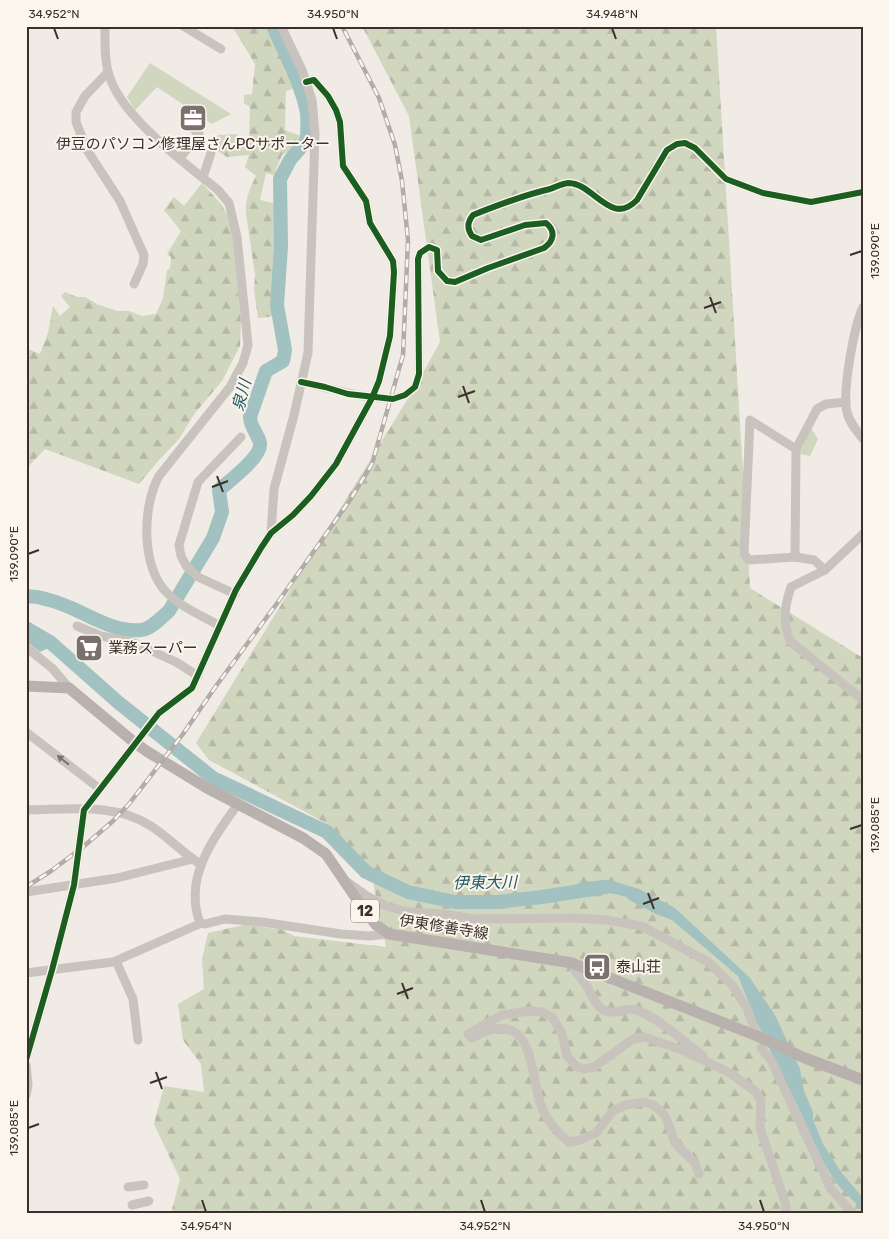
<svg xmlns="http://www.w3.org/2000/svg" width="889" height="1239" font-family="Rubik,'Noto Sans JP',sans-serif">
  <style>
    .green { fill: #d1d6bf }
    .forest { fill: url(#forest-firs) }
    .water { fill: #a1c2c1 }
    .lines { fill: none; stroke-linecap: round; stroke-linejoin: round }
    .river { stroke: #a1c2c1; stroke-width: 14 }
    .minor { stroke: #c9c3be; stroke-width: 9 }
    .major { stroke: #b8b1ad; stroke-width: 11 }
    .rail-casing { stroke: #b1aca8; stroke-width: 4.5 }
    .rail { stroke: #fbf5ee; stroke-width: 2.5; stroke-dasharray: 8; stroke-linecap: butt }
    .cycleway-casing { stroke: #fbf5ee; stroke-width: 9 }
    .cycleway { stroke: #1b5e20; stroke-width: 6 }
    .oneway { fill: #7b726d }
    .ticks { fill: none; stroke: #3b302b; stroke-width: 2 }
    .labels { text-anchor: middle; stroke-width: 4; stroke-linejoin: round; paint-order: stroke }
    .shield { fill: #fbf5ee; stroke: #756b66; stroke-width: 1 }
    .shield-label { font-size: 14px; font-weight: bold; fill: #3b302b }
    .poi-label { font-size: 15px; fill: #3b302b; stroke: #fbf5ee; text-anchor: start }
    .street-label { font-size: 15px; fill: #3b302b; stroke: #fbf5ee }
    .water-label { font-size: 16px; font-style: italic; fill: #1f5a5e; stroke: #fbf5ee }
    .neatline { fill: none; stroke: #3b302b; stroke-width: 2 }
    .ticks-label { font-size: 12px; text-anchor: middle; fill: #3b302b }
  </style>
  <defs>
    <pattern id="forest-firs" width="22" height="20" patternUnits="userSpaceOnUse" patternTransform="scale(1.25)"><rect width="22" height="20" fill="#d1d6bf"/><path d="M5 1l3.5 6h-7zM16 11l3.5 6h-7z" fill="#b4b8a4"/></pattern>
  </defs>
  <rect width="100%" height="100%" fill="#f0ebe5"/>
  <g class="green">
    <polygon points="150,63 231,114 212,124 157,87 135,110 127,97"/>
    <polygon points="811,428 818,439 810,456 799,454"/>
  </g>
  <g class="forest">
    <path d="M232 26H271L296 88 286 91 285 130 301 136 295 148 282 155 276 169V176L266 173 260 200 277 204 274 302 276 316 258 318 254 290 255 275 246 213C245 199 250 188 256 176L245 167 249 155 227 157 211 147V140L215 139 218 135 236 134 245 142 249 138 250 107 244 103V95L252 94 255 64Z"/>
    <polygon points="362,26 716,26 750,588 863,658 863,1213 171,1213 180,1179 154,1124 164,1086 204,1092 201,1064 183,1040 178,1004 204,989 202,959 208,933 248,924 274,929 279,928 294,936 386,947 370,867 322,821 209,760 196,743 415,387 440,342 409,116"/>
    <polygon points="202,183 222,205 228,217 233,237 241,321 240,346 222,381 195,413 179,439 159,460 139,484 45,449 26,469 26,348 40,354 48,333 53,306 60,316 70,307 61,296 65,292 77,297 85,297 97,304 117,311 129,311 142,316 156,314 163,298 167,270 170,268 171,257 167,254 181,231 164,210 174,197 184,206"/>
  </g>
  <g class="water">
    <path d="M26 621C46 632 58 646 71 663L51 647 40 652 26 641Z"/>
    <path d="M610 880 639 889 675 908 749 977 775 1015 800 1069 804 1091 813 1112V1120L823 1144 841 1172 863 1198V1211L836 1183 822 1160 794 1098 791 1094 758 1025 738 976 672 920 656 914 629 900 625 896 581 888 555 898C576 880 584 882 610 880Z"/>
  </g>
  <g class="lines">
    <g class="river">
      <path d="M26 597C34 595 42 598 49 600 80 607 108 633 141 630 151 629 162 617 169 611L213 538 222 512 219 490C229 481 262 457 260 443 258 434 250 427 250 417L266 371 283 361 285 350 277 305 281 247 280 179 290 160 307 140C307 131 308 121 307 113 301 82 285 54 273 26"/>
      <polyline points="26,628 50,642 119,703 213,778 327,832 366,872 408,892 455,902 497,902 542,897 606,887"/>
    </g>
    <g class="minor">
      <path d="M105 26C105 46 104 65 112 83 128 121 186 164 218 190L229 203 237 237 248 345 243 363 230 387 159 476C142 507 141 566 167 593 182 608 203 616 220 626"/>
      <polyline points="183,26 221,49"/>
      <polyline points="108,72 85,96 76,112 76,122 87,150 120,201 144,255 143,264 134,284"/>
      <polyline points="180,158 199,134 186,122"/>
      <polyline points="203,177 211,153"/>
      <path d="M863 307C854 326 842 392 847 412 849 422 856 430 863 439"/>
      <path d="M301 382C330 388 356 397 385 398"/>
      <path d="M393 399 405 395 415 387 419 374 418 259 420 253 429 247 437 250 438 271 447 281 455 282 488 268 544 248C549 245 552 242 553 236 558 206 495 237 483 239 479 240 475 238 472 236 467 228 467 223 473 215 498 205 524 195 550 189 556 187 563 183 569 183 594 184 611 227 637 200L667 150 677 144 685 143 695 148 726 179 763 193 811 202 863 192"/>
      <polyline points="796,449 750,420 744,554 749,560 795,557 814,560 825,570"/>
      <polyline points="271,533 274,489 294,415 308,353 315,133 312,100 302,70 281,26"/>
      <path d="M863 534 825 570 791 587C784 608 783 620 790 641L863 700"/>
      <polyline points="795,557 796,449 817,409 826,404 846,402"/>
      <polyline points="235,594 198,577 187,567 181,556 179,545 198,482 241,437"/>
      <polyline points="77,626 101,636 132,642 176,662 198,676"/>
      <polyline points="26,647 53,669 69,688"/>
      <polyline points="26,732 100,789"/>
      <path d="M26 810C68 810 114 802 151 826 168 837 183 853 200 864"/>
      <polyline points="347,882 367,896 386,906 409,912 444,914 474,919 575,918 606,920 642,926 708,962 732,985 747,1008 757,1036"/>
      <polyline points="26,892 117,878 193,859"/>
      <path d="M200 923C183 878 213 839 238 804"/>
      <polyline points="116,961 133,999 138,1040"/>
      <path d="M572 963C575 974 578 973 584 982 593 994 595 1013 614 1012 621 1012 630 1007 637 1010 661 1020 682 1040 703 1056"/>
      <polyline points="26,973 113,962 197,925 200,923 205,924 225,919 262,922 341,934 369,936 389,934"/>
      <polyline points="761,1048 771,1060 831,1189 852,1213"/>
      <polyline points="26,1060 52,970 74,885 84,810 159,713 192,688 236,590 261,548 271,533 293,515 311,496 336,464 372,398 379,381 390,336 394,272 393,261 370,223 366,201 343,166 340,122 336,110 328,96 314,80 306,82"/>
      <polyline points="26,1064 28,1085 26,1095"/>
      <path d="M699 1174 695 1163 675 1143 667 1120 663 1113 653 1105 644 1102 625 1105 613 1111 596 1133 580 1140 569 1142C556 1132 545 1117 540 1102 531 1075 534 1022 494 1029 486 1030 479 1035 472 1038L468 1034 502 1015 529 1011 542 1012 552 1017 562 1033 567 1056 576 1066 584 1069 594 1067 633 1039 644 1037 682 1050 730 1073 755 1091 761 1100 760 1128 786 1205V1213"/>
      <polyline points="128,1187 144,1185"/>
      <polyline points="132,1205 149,1201"/>
    </g>
    <polyline class="major" points="26,686 69,688 135,743 148,752 207,788 303,838 326,854 360,904 376,925 389,934 572,963 757,1036 805,1058 863,1080"/>
    <g class="rail-casing">
      <polyline id="rail" points="26,887 51,871 83,847 113,821 129,804 183,734 216,686 278,602 350,500 372,464 403,355 408,240 402,181 395,145 379,98 342,26"/>
    </g>
    <use href="#rail" class="rail"/>
    <g class="cycleway-casing">
      <g id="cycleway">
        <path d="M301 382 325 387 348 394 393 399 405 395 415 387 419 374 418 259 420 253 429 247 437 250 438 271 447 281 455 282 488 268 544 248C554 241 556 231 546 223L525 225 481 240 472 236C467 228 467 223 473 215 498 205 524 195 550 189 556 187 563 183 569 183 594 184 611 227 637 200L667 150 677 144 685 143 695 148 726 179 763 193 811 202 863 192"/>
        <polyline points="26,1060 52,970 74,885 84,810 159,713 192,688 236,590 261,548 271,533 293,515 311,496 336,464 372,398 379,381 390,336 394,272 393,261 370,223 366,201 343,166 340,122 336,110 328,96 314,80 306,82"/>
      </g>
    </g>
    <use href="#cycleway" class="cycleway"/>
  </g>
  <defs><path id="oneway-solid" d="M-6-.8H1V-3.2L6.5 0L1 3.2V.8H-6Z" transform="scale(1.25)"/></defs>
  <use class="oneway" href="#oneway-solid" transform="translate(63 760) rotate(-142)"/>
  <path class="ticks" d="M54 28 58 39M333 28 337 39M612 28 616 39M850 255 862 251M710 297 716 313M704 308 721 302M463 386 469 403M458 397 475 391M217 476 223 492M212 487 228 481M28 554 39 550M850 829 862 825M648 893 654 909M643 904 659 898M402 983 408 999M397 994 413 988M156 1072 162 1089M150 1083 167 1077M28 1128 39 1124M202 1200 206 1212M481 1200 485 1212M760 1200 764 1212"/>
  <defs>
    <g id="office-square" transform="scale(1.4375)"><rect x="-9" y="-9" width="18" height="18" rx="4" fill="#7a716c" stroke="#fbf5ee"/><path d="M-6-3h4V-5.5h4V-3h4V5H-6ZM-1-4.5V-3h2v-1.5ZM-6 0V1H6V0Z" fill="#fff"/></g>
    <g id="supermarket-square" transform="scale(1.4375)"><rect x="-9" y="-9" width="18" height="18" rx="4" fill="#7a716c" stroke="#fbf5ee"/><path d="M-6-5.5h2.5l.6 2H6L4.5 2H-2.5L-4.4-4H-6ZM-1.5 3.2a1.3 1.3 0 1 0 .1 0ZM3 3.2a1.3 1.3 0 1 0 .1 0Z" fill="#fff"/></g>
    <g id="bus-square" transform="scale(1.4375)"><rect x="-9" y="-9" width="18" height="18" rx="4" fill="#7a716c" stroke="#fbf5ee"/><path d="M-5-6H5V4H4V6H2V4H-2V6H-4V4H-5ZM-3.5-4V0h7V-4ZM-3.5 1.2v1.5H-2V1.2ZM2 1.2v1.5H3.5V1.2Z" fill="#fff"/></g>
  </defs>
  <g fill-rule="evenodd">
    <use href="#office-square" x="193" y="118"/>
    <use href="#supermarket-square" x="89" y="648"/>
    <use href="#bus-square" x="597" y="967"/>
  </g>
  <g class="labels">
    <rect class="shield" x="351" y="899.5" width="28" height="23" rx="4"/>
    <g class="shield-label">
      <text x="365" y="916">12</text>
    </g>
    <g class="poi-label">
      <text x="193" y="149" text-anchor="middle">伊豆のパソコン修理屋さんPCサポーター</text>
      <text x="108" y="653">業務スーパー</text>
      <text x="616" y="972">泰山荘</text>
    </g>
    <g class="street-label">
      <text transform="translate(444 927) rotate(9)" y="5">伊東修善寺線</text>
    </g>
    <g class="water-label">
      <text transform="translate(241 395) rotate(-75)" y="6">泉川</text>
      <text transform="translate(485 882) rotate(-1)" y="6">伊東大川</text>
    </g>
  </g>
  <rect width="889" height="1239" fill="none" stroke="#fbf5ee" stroke-width="55"/>
  <rect x="28" y="28" width="834" height="1184" class="neatline"/>
  <g class="ticks-label">
    <text x="54" y="18">34.952°N</text>
    <text x="333" y="18">34.950°N</text>
    <text x="612" y="18">34.948°N</text>
    <text transform="translate(875 251) rotate(-90)" y="4">139.090°E</text>
    <text transform="translate(14 554) rotate(-90)" y="4">139.090°E</text>
    <text transform="translate(875 825) rotate(-90)" y="4">139.085°E</text>
    <text transform="translate(14 1128) rotate(-90)" y="4">139.085°E</text>
    <text x="206" y="1230">34.954°N</text>
    <text x="485" y="1230">34.952°N</text>
    <text x="764" y="1230">34.950°N</text>
  </g>
</svg>
